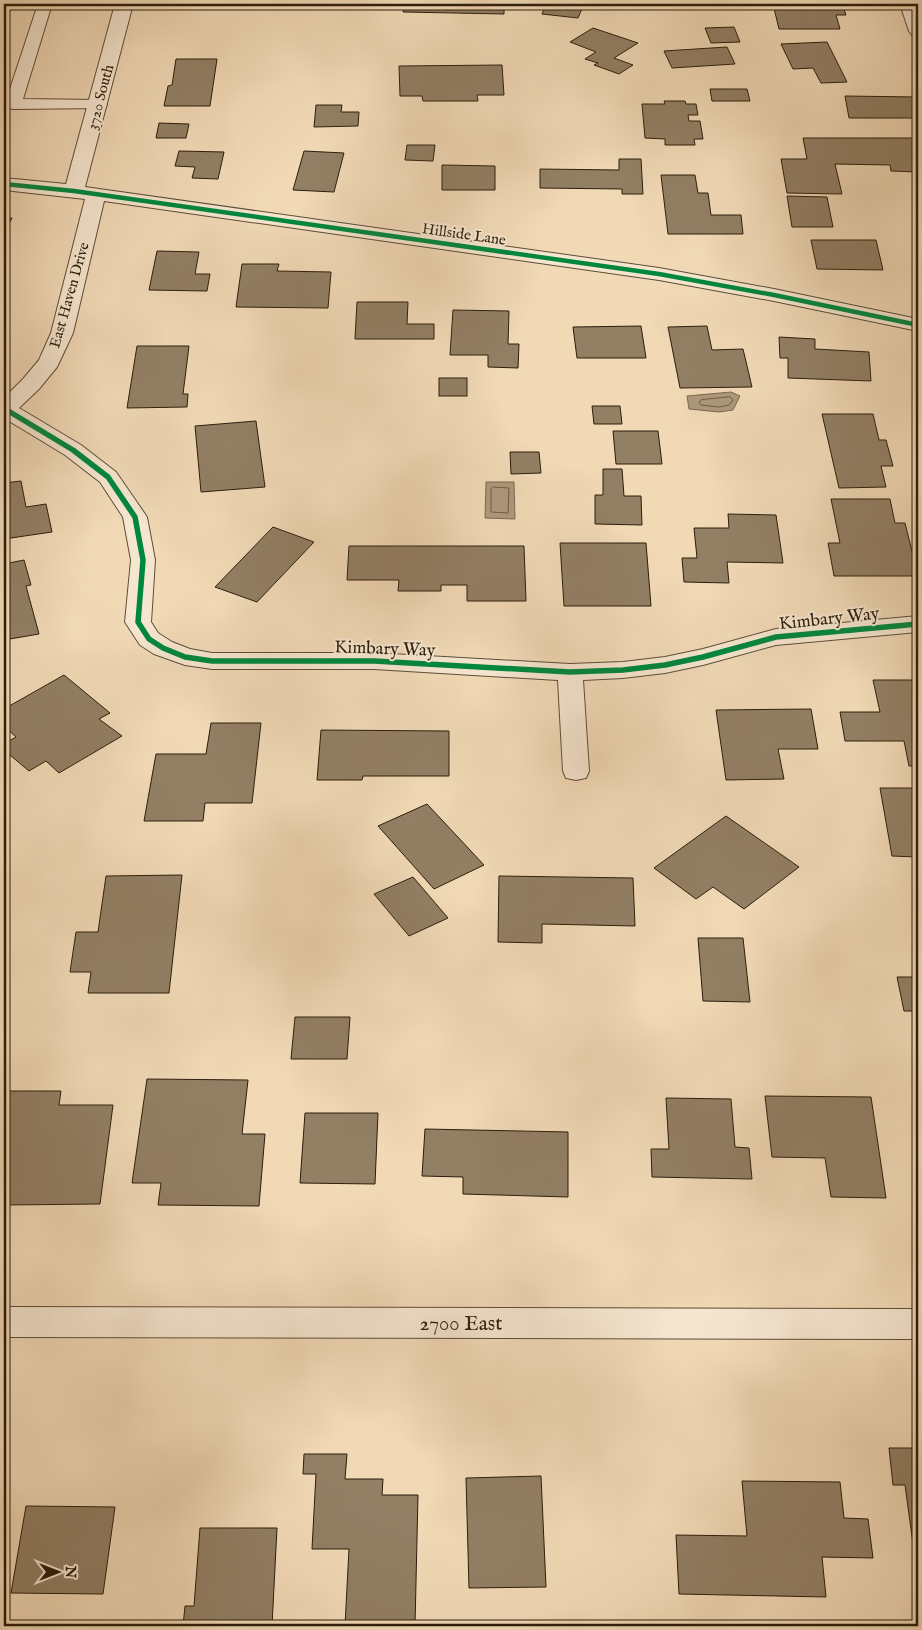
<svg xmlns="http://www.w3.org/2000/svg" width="922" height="1630" font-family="'IM FELL English',serif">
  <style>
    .water { fill: #ae997c; stroke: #7a684f }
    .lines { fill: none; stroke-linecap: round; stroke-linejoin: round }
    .shore { stroke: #6d5c44; stroke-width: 1 }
    .building { fill: #927f64; stroke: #2c1e0b }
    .service-casing { stroke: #5d4d36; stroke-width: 2 }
    .minor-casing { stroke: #5d4d36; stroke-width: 2 }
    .tertiary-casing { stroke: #5d4d36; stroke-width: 2 }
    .service { fill: #f6e6d0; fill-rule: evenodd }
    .minor { fill: #f6e6d0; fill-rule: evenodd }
    .tertiary { fill: #f6e6d0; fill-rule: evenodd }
    .cycleway-far1-casing { stroke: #f6e6d0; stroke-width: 7 }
    .cycleway-casing { stroke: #f6e6d0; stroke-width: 9 }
    .cycleway-far1 { stroke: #00873e; stroke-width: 4.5 }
    .cycleway { stroke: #00873e; stroke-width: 5.5 }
    .labels { text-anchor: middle; stroke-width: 4; stroke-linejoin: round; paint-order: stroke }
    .far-street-label { font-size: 15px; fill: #2c1e0b; stroke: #f6e6d0 }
    .street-label { font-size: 18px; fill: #2c1e0b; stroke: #f6e6d0 }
    .near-street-label { font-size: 21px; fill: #2c1e0b; stroke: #f6e6d0 }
  </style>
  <rect width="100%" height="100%" fill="#f1d9b6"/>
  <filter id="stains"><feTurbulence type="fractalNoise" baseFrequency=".004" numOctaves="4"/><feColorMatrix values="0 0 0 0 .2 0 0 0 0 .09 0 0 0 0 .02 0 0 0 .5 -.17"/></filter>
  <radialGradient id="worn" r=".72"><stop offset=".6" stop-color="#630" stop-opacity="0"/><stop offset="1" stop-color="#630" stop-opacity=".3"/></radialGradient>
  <g class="water">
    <polygon points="731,392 740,396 733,410 719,412 689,409 687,396"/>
    <polygon points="486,482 514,482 515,519 485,518"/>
  </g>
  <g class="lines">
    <g class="shore">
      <polygon points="730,397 733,400 729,405 719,407 701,405 699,403 701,400"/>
      <polygon points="493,487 509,488 508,513 491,512 491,489"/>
    </g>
  </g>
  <g class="building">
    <polygon points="404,4 504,4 504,14 403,12"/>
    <polygon points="546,4 584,4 578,18 542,14"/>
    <polygon points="773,4 842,4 846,15 836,15 840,29 779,29"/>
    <polygon points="734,27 740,42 711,43 705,28"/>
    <polygon points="593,28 638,43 614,58 633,65 619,74 594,65 598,63 585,59 596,52 570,42"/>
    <polygon points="827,42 847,82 821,83 813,68 793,69 781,44"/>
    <polygon points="727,47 735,64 672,68 664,51"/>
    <polygon points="176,59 217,59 210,106 164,106 168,86 172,85"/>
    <polygon points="502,65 504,95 477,95 478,101 423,101 422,96 400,96 399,66"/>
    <polygon points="710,89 747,89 750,101 712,101"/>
    <polygon points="845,96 918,97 918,118 849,118"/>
    <polygon points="664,101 685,101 686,104 696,104 698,115 688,115 689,121 700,121 703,139 694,139 695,145 665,145 665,139 645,138 642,104 665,104"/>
    <polygon points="316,105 342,105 341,112 359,112 358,126 314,127"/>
    <polygon points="159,123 189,124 186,138 156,138"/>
    <polygon points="803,138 915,138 918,149 918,172 891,171 890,165 835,164 842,194 787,193 781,159 807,159"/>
    <polygon points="407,145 435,145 433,161 405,160"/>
    <polygon points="179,151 224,152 218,179 192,178 195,167 175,166"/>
    <polygon points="304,151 344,153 334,192 293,190"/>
    <polygon points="619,159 641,159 643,194 622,194 622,189 540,188 540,169 619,170"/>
    <polygon points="442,165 495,166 495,190 442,190"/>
    <polygon points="661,175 695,175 698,193 708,193 711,215 741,215 743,234 668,234"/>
    <polygon points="787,196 827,197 833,227 792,227"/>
    <polygon points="4,218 12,218 4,233"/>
    <polygon points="811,240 876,240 883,270 817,269"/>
    <polygon points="157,251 199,252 195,274 210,274 207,291 149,290"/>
    <polygon points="242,264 279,264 277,271 331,272 328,308 236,307"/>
    <polygon points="357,302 408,302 407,324 434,324 434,339 355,339"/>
    <polygon points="453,310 509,311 508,344 519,344 518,368 488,367 488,355 450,355"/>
    <polygon points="641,326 646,358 577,358 573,327"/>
    <polygon points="707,326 712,350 743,349 752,387 680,388 668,327"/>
    <polygon points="779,337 815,339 815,349 869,352 871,381 788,378 788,358 780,358"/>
    <polygon points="137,346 189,346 183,394 188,394 187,407 127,408"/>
    <rect x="439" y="378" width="28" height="18"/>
    <polygon points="592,406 620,406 622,424 594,424"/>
    <polygon points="822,414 873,414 879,440 886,440 893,466 881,466 886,487 839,488"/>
    <polygon points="256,421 265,487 201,492 195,426"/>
    <polygon points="613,431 658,431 662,464 616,464"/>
    <polygon points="510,452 539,452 541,473 511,474"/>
    <polygon points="603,469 622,469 624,496 641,496 642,525 595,524 595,495 603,495"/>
    <polygon points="21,481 26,507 46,504 52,532 4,539 4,483"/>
    <polygon points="831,499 890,499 895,523 905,523 918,576 834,576 828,543 840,543"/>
    <polygon points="728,514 776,515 783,563 727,562 729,583 684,582 682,558 697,558 694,528 729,528"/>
    <polygon points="273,527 314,542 257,602 215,587"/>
    <polygon points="560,543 646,543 651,606 564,606"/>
    <polygon points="349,546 524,546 526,601 467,601 467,585 441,585 441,591 398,591 399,580 347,580"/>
    <polygon points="24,560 31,585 26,586 39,634 4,640 4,564"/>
    <polygon points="64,675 110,713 99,719 122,736 59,773 46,761 29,771 4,750 4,744 16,737 4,726 4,709"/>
    <polygon points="873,680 918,680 918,766 909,766 904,741 845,741 840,712 880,712"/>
    <polygon points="811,709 818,749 778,749 784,779 726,780 716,710"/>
    <polygon points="211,723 261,723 252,803 205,803 203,821 144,821 156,754 206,754"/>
    <polygon points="321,730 449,731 449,776 363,776 362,780 317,780"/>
    <polygon points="880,788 918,788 918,863 917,857 892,856"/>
    <polygon points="427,804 484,865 434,889 378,826"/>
    <polygon points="726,816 799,867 744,909 713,887 696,899 654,868"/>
    <polygon points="182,875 169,993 88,993 91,972 70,972 76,932 98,932 106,876"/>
    <polygon points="499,876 633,878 635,926 542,924 542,943 498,942"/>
    <polygon points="413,877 448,918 409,936 374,894"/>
    <polygon points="698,938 743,938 750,1002 703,1001"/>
    <polygon points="897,977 918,977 918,1011 904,1011"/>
    <polygon points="295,1017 350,1017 347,1059 291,1059"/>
    <polygon points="147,1079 248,1080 242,1134 265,1134 259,1206 158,1205 161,1183 132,1183"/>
    <polygon points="4,1091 61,1091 59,1105 113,1105 100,1204 4,1205"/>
    <polygon points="765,1096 871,1097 886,1198 831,1197 825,1158 772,1157"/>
    <polygon points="666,1098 731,1099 735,1147 749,1148 752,1179 652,1177 651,1149 669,1149"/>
    <polygon points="305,1113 378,1113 375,1184 300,1183"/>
    <polygon points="425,1129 568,1132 568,1197 463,1194 463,1177 422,1176"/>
    <polygon points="889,1448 918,1448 918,1551 914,1551 905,1485 893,1485"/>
    <polygon points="304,1454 347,1454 345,1479 383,1479 382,1495 418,1495 415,1626 345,1626 349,1549 312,1549 316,1474 303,1474"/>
    <polygon points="541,1476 546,1587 469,1588 466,1478"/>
    <polygon points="742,1481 840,1482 844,1518 868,1519 873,1558 822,1557 826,1597 679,1594 676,1535 747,1536"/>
    <polygon points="26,1506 115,1507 103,1594 11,1593"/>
    <polygon points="200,1528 277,1528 272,1626 183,1626 185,1606 194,1606"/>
  </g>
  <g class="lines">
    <g class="service-casing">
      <polygon id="service" points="38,4 52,4 23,99 99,100 105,102 107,105 105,108 13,109 7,107 5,104"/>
    </g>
    <g class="minor-casing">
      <g id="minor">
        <polygon points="115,4 133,4 85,187 659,268 774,289 918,319 918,331 774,301 659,280 104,201 73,333 57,367 39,389 19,408 81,445 116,472 147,517 155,560 151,622 158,633 172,642 190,649 212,653 374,653 570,664 623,662 665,657 703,649 776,629 918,616 918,632 776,645 703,665 665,673 623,678 583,680 589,771 586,778 576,780 566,778 563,771 558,680 374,669 212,669 185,665 154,654 140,645 125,622 131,560 123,517 100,482 65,455 4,418 4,398 23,379 39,360 51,333 85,199 4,190 4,178 66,184"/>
        <polygon points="900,4 918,4 918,36 912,35 909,31"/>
      </g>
    </g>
    <g class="tertiary-casing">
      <polygon id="tertiary" points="4,1307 918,1309 918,1339 4,1337"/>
    </g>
    <use href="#service" class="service"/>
    <use href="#minor" class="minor"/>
    <use href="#tertiary" class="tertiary"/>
    <g class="cycleway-far1-casing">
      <g id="cycleway-far1">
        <polyline points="4,184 74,191 659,274 774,295 918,325"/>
        <polyline points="4,410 7,410"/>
      </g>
    </g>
    <g class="cycleway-casing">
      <polyline id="cycleway" points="5,409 73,450 108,477 135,517 143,560 138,622 149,639 163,648 185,657 212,661 374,661 570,672 623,670 665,665 703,657 776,637 918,624"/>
    </g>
    <use href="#cycleway-far1" class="cycleway-far1"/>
    <use href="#cycleway" class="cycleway"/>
  </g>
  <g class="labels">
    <g class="far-street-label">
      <text transform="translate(100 97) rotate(-75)" y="5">3720 South</text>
      <text transform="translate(464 234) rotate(8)" y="5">Hillside Lane</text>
      <text transform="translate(69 295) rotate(-74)" y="5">East Haven Drive</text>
    </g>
    <g class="street-label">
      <text transform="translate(829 618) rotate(-6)" y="6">Kimbary Way</text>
      <text transform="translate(385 648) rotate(2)" y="6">Kimbary Way</text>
    </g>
    <g class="near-street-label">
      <text x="461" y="1330">2700 East</text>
    </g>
  </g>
  <rect width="922" height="1630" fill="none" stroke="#f1d9b6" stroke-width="20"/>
  <rect x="5" y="5" width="912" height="1620" fill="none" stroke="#2c1e0b" stroke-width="2.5"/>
  <rect x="10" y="10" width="902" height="1610" fill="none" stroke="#2c1e0b"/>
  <g transform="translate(58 1572) rotate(90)" stroke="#f6e6d0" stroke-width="4" paint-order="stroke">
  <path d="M0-4L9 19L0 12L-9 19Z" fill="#2c1e0b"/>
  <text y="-8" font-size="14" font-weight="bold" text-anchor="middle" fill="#2c1e0b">N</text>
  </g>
  <rect width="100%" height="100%" filter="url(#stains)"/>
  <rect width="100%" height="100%" fill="url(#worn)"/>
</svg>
